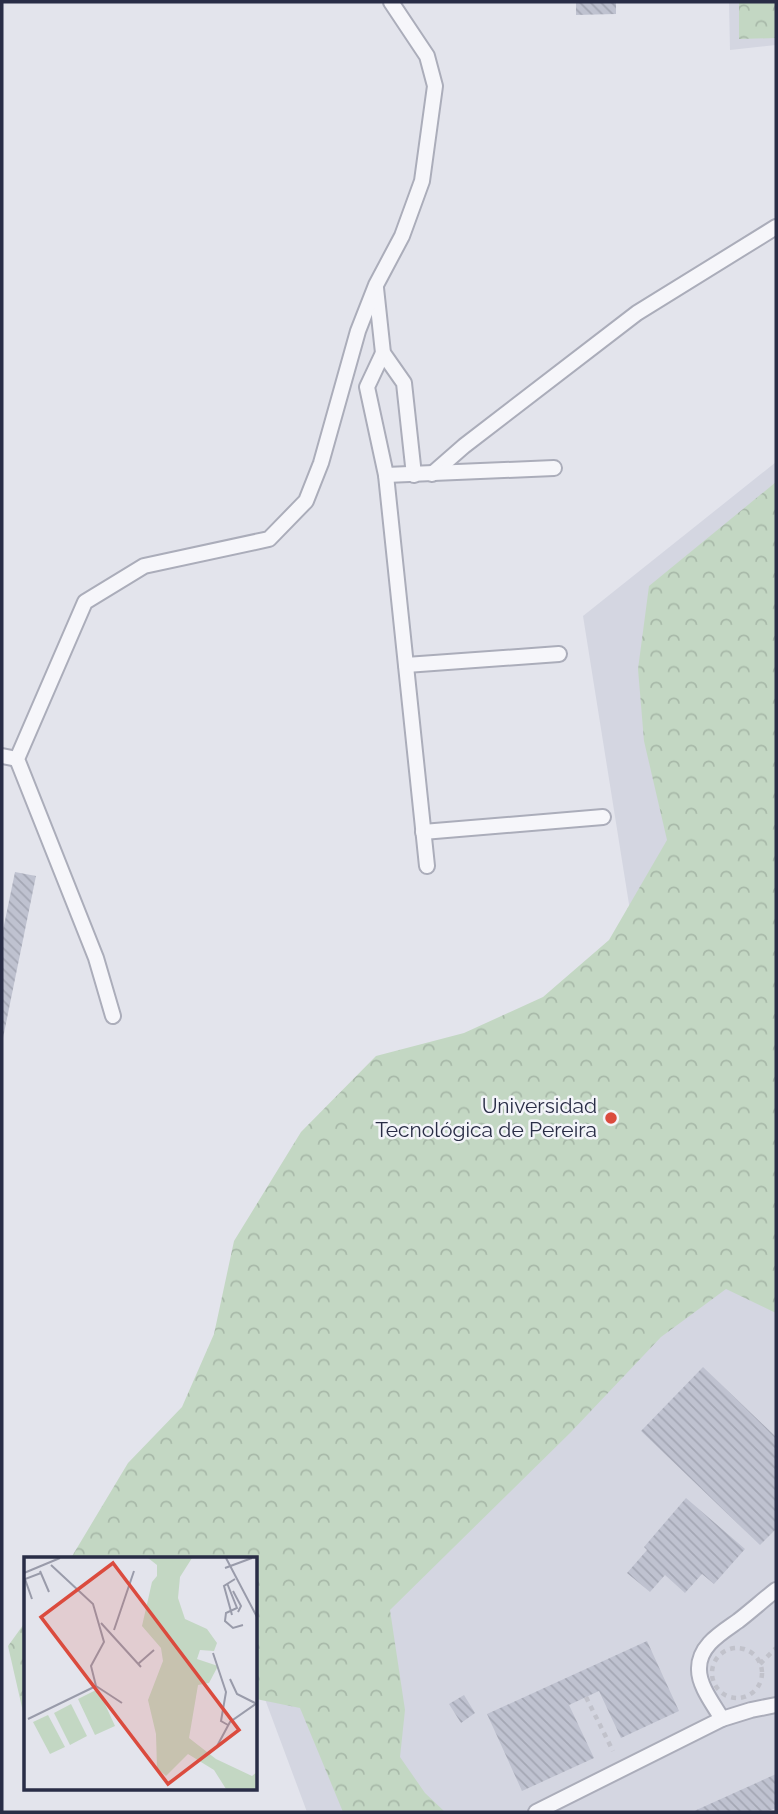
<svg xmlns="http://www.w3.org/2000/svg" width="778" height="1814" font-family="Raleway,sans-serif">
  <style>
    .built { fill: #d4d6e1 }
    .forest { fill: url(#forest-crowns) }
    .building { fill: url(#building-back-hatch) }
    .lines { fill: none; stroke-linecap: round; stroke-linejoin: round }
    .lane-casing { stroke: #abadba; stroke-width: 18 }
    .path { stroke: #c1c2cb; stroke-width: 4.5; stroke-dasharray: 5 5; stroke-linecap: butt }
    .lane { stroke: #f6f6fa; stroke-width: 14 }
    .poi-dot { fill: #db4b3e; stroke: #f3f4f9; stroke-width: 2.5 }
    .labels { text-anchor: middle; stroke-width: 5; stroke-linejoin: round; paint-order: stroke }
    .poi-label { font-size: 21px; fill: #292d46; stroke: #f3f4f9; text-anchor: end }
    .inset-road { fill: none; stroke: #999baa; stroke-width: 2 }
    .view { fill: #db4b3e; fill-opacity: 0.15; stroke: #db4b3e; stroke-width: 3.5 }
    .inset-edge { fill: none; stroke: #292d46; stroke-width: 3.5 }
  </style>
  <defs>
    <pattern id="forest-crowns" width="20" height="18" patternUnits="userSpaceOnUse" patternTransform="scale(1.75)"><rect width="20" height="18" fill="#c3d7c3"/><path d="M2 6a3 3 0 1 1 6 0M12 15a3 3 0 1 1 6 0" fill="none" stroke="#a8b9a9"/></pattern>
    <pattern id="building-back-hatch" width="6" height="6" patternUnits="userSpaceOnUse" patternTransform="scale(1.75)"><rect width="6" height="6" fill="#bfc2d0"/><path d="M-1 5l2 2M0 0l6 6M5-1l2 2" fill="none" stroke="#a4a7b4"/></pattern>
  </defs>
  <rect width="100%" height="100%" fill="#e3e4ec"/>
  <g class="built">
    <polygon points="729,2 776,2 776,45 730,50"/>
    <polygon points="776,462 776,1812 307,1812 256,1675 256,1559 555,1085 632,923 583,616"/>
  </g>
  <g class="forest">
    <polygon points="739,2 776,2 776,38 739,39"/>
    <polygon points="776,482 776,1313 726,1289 661,1337 571,1432 390,1610 405,1710 400,1757 425,1793 445,1812 343,1812 300,1708 256,1699 256,1559 71,1558 128,1463 182,1407 214,1334 234,1241 301,1132 376,1056 464,1033 543,997 609,940 667,840 644,741 638,669 649,586"/>
    <polygon points="26,1621 26,1725 8,1646"/>
  </g>
  <g class="building">
    <polygon points="576,2 616,2 616,14 576,15"/>
    <polygon points="15,872 36,876 3,1038 2,935"/>
    <polygon points="703,1367 776,1437 776,1529 760,1545 641,1431"/>
    <polygon points="686,1498 745,1549 714,1584 702,1574 685,1593 665,1575 650,1592 627,1573 647,1550 644,1547"/>
    <polygon points="647,1641 679,1711 621,1738 599,1691 569,1705 594,1758 522,1791 487,1714"/>
    <polygon points="464,1695 475,1713 461,1723 449,1704"/>
    <polygon points="776,1774 776,1808 766,1812 692,1812"/>
  </g>
  <g class="lines">
    <g class="lane-casing">
      <g id="lane">
        <polyline points="376,288 383,353 404,383 414,475"/>
        <polyline points="383,353 367,387 386,475 427,866"/>
        <polyline points="432,474 464,446 637,313 776,227"/>
        <polyline points="386,475 554,468"/>
        <polyline points="406,665 559,654"/>
        <polyline points="2,756 17,759"/>
        <polyline points="423,832 603,817"/>
        <polyline points="113,1016 96,958 17,759 85,602 144,566 269,539 306,501 321,463 358,331 376,285 402,236 422,181 435,86 427,56 391,2"/>
        <path d="M722 1719C714 1705 699 1686 699 1670 698 1646 721 1633 738 1621 751 1611 763 1600 776 1590"/>
        <polyline points="536,1812 722,1719 751,1710 776,1705"/>
      </g>
    </g>
    <g class="path">
      <circle cx="737" cy="1673" r="25"/>
      <polyline points="760,1664 776,1648"/>
      <polyline points="586,1697 613,1751"/>
    </g>
    <use href="#lane" class="lane"/>
  </g>
  <circle class="poi-dot" cx="611" cy="1118" r="7"/>
  <g class="labels">
    <g class="poi-label">
      <text x="597" y="1113">Universidad<tspan x="597" dy="24">Tecnológica de Pereira</tspan></text>
    </g>
  </g>
  <g transform="translate(24 1557)">
    <rect width="233" height="233" fill="#e3e4ec"/>
    <path d="M124 1H168L156 20 154 41 161 62 183 72 193 86 190 94 176 93 173 102 194 109 185 126 174 128 165 181 192 202 228 219 233 215V232H202L190 213 164 197 142 219 133 211 132 177 124 143 139 104 137 91 118 69 128 25 133 19V8Z" fill="#c3d7c3"/>
    <path d="M74 132 91 169 71 178 54 142ZM47 147 63 179 46 188 30 156ZM24 158 41 190 26 197 9 165Z" fill="#c3d7c3"/>
    <path class="inset-road" d="M202 1 233 60M27 8 69 47 80 85 67 109 72 129 98 146M201 11 228 1M16 14 25 35M0 16 36 1M203 26 213 51 202 56 201 64 209 71 219 68M209 34 217 49 214 55M8 42 1 22 17 16M208 58 200 29 211 22M77 66 117 110M90 73 110 14M189 96 202 135 197 164 204 168M114 107 130 93M206 122 213 137 231 146M4 162 72 129M192 191 206 165 233 146"/>
    <path class="view" d="M89 6 215 173 144 227 17 60Z"/>
    <rect width="233" height="233" class="inset-edge"/>
  </g>
  <rect width="778" height="1814" fill="none" stroke="#292d46" stroke-width="7"/>
</svg>
